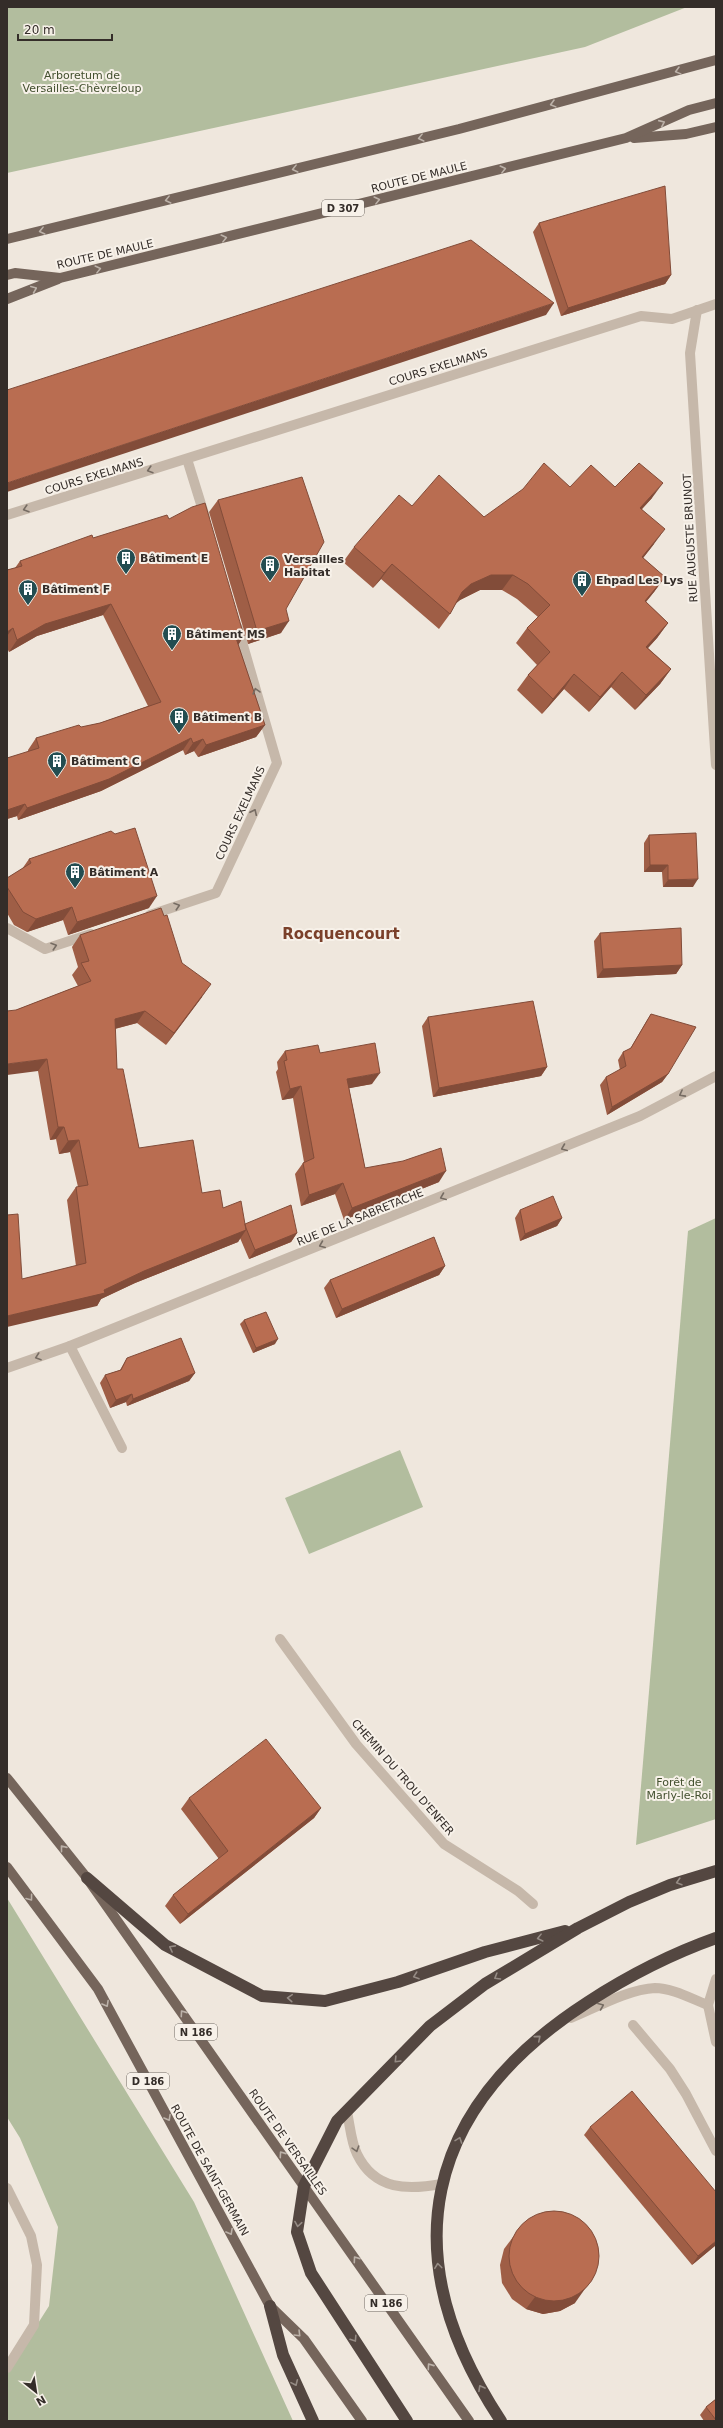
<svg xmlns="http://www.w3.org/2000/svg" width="723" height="2428" font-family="'DejaVu Sans',sans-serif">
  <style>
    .green { fill: #b2bd9e }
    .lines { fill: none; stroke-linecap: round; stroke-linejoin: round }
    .service { stroke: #c6b8aa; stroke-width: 10 }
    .minor { stroke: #c6b8aa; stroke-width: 10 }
    .tertiary { stroke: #c6b8aa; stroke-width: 10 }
    .primary { stroke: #75655b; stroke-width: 10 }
    .motorway { stroke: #544741; stroke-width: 12 }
    .wall { fill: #9f5e46 }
    .shaded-wall { fill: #824c39 }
    .building { fill: #b96d51; stroke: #824c39 }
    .oneway { stroke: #bcb2a9 }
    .oneway2 { stroke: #766c63 }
    .oneway3 { stroke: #958b84 }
    .labels { text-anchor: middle; stroke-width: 4; stroke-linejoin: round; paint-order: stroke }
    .shield { fill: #f7f1e9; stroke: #6e6863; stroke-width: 1 }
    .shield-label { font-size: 10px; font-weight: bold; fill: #342d29 }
    .park-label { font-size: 11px; fill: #43502f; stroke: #f7f1e9 }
    .street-label { font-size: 11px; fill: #342d29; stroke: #f7f1e9 }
    .poi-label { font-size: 11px; font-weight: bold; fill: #342d29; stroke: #f7f1e9; text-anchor: start }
    .district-label { font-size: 15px; font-weight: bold; fill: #7b402a; stroke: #f7f1e9 }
  </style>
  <rect width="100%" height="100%" fill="#efe7dd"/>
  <g class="green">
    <polygon points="7,7 687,7 585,47 7,173"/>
    <polygon points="716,1218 716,1819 636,1845 688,1231"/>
    <polygon points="400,1450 423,1507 309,1554 285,1498"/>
    <polygon points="7,1898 194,2202 293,2421 7,2421 7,2372 49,2306 58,2227 20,2138 7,2117"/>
  </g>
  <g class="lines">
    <g class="service">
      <polyline points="187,459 205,517"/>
      <polyline points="150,915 216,893 277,763 238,628"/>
      <polyline points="7,928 45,949 91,934"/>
      <polyline points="280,1639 356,1744 444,1844 518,1891 533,1904"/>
      <polyline points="708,2005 716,2042"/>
      <path d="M571 2018C595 2008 629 1989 655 1988 672 1988 692 1999 708 2005L716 1979"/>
      <polyline points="633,2025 670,2069 686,2094 716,2151"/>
      <path d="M347 2112C350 2125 351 2142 357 2154 375 2191 408 2190 442 2184"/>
    </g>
    <g class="minor">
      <polyline points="697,310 690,353 716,765"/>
      <polyline points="7,515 641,316 672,319 716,304"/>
      <polyline points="70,1346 122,1448"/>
      <polyline points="7,2188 31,2236 37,2265 34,2325 7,2368"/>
    </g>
    <polyline class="tertiary" points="7,1368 70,1346 640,1116 716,1076"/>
    <g class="primary">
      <polyline points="634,138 686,134 716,127"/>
      <polyline points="7,239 459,129 716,60"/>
      <polyline points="7,275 15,273 60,278 626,138 689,110 716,103"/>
      <polyline points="7,299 58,279"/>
      <polyline points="7,1778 87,1878 469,2421"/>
      <polyline points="7,1867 98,1989 270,2306 304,2339 362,2421"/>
    </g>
    <g class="motorway">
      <polyline points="87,1878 165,1945 262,1996 325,2001 398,1982 485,1952 565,1931"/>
      <polyline points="270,2306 283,2355 313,2421"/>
      <polyline points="407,2421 311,2273 297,2232 304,2186 337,2121 430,2026 485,1984 578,1928 629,1902 670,1885 716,1871"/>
      <path d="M501 2421C392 2256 422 2109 588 2002 628 1976 671 1954 716 1938"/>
    </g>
  </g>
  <g class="wall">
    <polygon points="539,223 671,275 665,284 561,316 533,232"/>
    <polygon points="570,487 615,487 652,498 642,509 654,544 643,558 665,577 654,592 646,602 668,623 657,638 648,648 671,669 660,684 635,710 611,687 589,712 564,689 542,714 517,690 528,675 537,665 516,643 527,628 538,617 517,599 502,590 480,590 460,600 456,603 450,614 439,629 381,579 373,588 343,562 354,547 412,506 484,517"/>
    <polygon points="218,500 286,609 281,633 248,644 209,512"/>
    <polygon points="169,519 244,636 238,645 265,725 256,737 198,757 194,751 185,755 183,750 101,791 18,820 17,816 7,819 7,758 28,752 28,750 36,738 100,723 148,706 103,615 37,636 9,652 7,648 7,570 15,568 20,561 93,538"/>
    <polygon points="649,835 693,887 663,887 662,872 644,872 644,843"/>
    <polygon points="29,859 149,908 68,935 63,920 27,932 14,925 7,913 7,878 22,869"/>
    <polygon points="164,916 182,963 202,997 166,1045 137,1023 115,1029 117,1069 139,1148 223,1208 245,1224 297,1233 291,1242 249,1259 240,1238 238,1242 135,1283 101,1299 97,1306 22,1279 76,1266 67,1200 76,1187 78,1187 70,1152 59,1154 56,1139 50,1140 38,1071 16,1010 78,986 72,975 78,967 72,947 80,935"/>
    <polygon points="600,933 682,965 676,974 597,978 594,941"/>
    <polygon points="651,1014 668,1074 662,1082 607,1115 600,1085 606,1077 620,1070 618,1060 623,1052 630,1049 646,1022"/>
    <polygon points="428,1017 547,1067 541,1076 433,1097 422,1026"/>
    <polygon points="285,1051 320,1053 372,1084 349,1088 365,1168 439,1182 344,1220 335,1194 301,1206 295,1174 303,1163 304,1162 293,1098 282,1100 276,1072 278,1069 277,1062"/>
    <polygon points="520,1210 562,1218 557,1226 520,1241 515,1218"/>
    <polygon points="445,1266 439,1275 336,1318 324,1288 330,1280"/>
    <polygon points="244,1320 275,1344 253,1353 240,1324"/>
    <polygon points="127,1358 195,1373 189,1381 127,1406 126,1402 110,1408 100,1383 105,1375 120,1370"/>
    <polygon points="189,1798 321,1808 314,1818 180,1924 165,1906 173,1895 219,1859 181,1809"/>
    <polygon points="590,2127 716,2245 692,2265 584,2135"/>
    <polygon points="513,2237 575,2303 560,2311 543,2314 526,2309 512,2299 502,2283 500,2265 504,2249"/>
    <polygon points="716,2399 716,2421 704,2421 700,2415 706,2407"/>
  </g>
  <g class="shaded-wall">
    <polygon points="671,275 665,284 561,316 568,308"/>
    <polygon points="554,303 546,315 7,492 7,483"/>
    <polygon points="663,483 652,498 629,523 640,508"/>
    <polygon points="665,529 654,544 632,572 642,557"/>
    <polygon points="392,564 381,579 373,588 384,573"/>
    <polygon points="491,575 513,575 502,590 480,590 460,600 452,607 462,592 471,584"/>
    <polygon points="665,577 654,592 634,616 645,601"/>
    <polygon points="111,604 103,615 37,636 9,652 17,640 45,624"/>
    <polygon points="289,621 281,633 248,644 257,631"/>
    <polygon points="668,623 657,638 635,662 646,647"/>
    <polygon points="13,628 7,636 7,632"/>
    <polygon points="244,636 236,648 236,638"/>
    <polygon points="671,669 660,684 635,710 646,695"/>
    <polygon points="622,672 611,687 589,712 600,697"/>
    <polygon points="574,674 564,689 542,714 553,699"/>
    <polygon points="265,725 256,737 198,757 206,745"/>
    <polygon points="191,738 183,750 101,791 18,820 27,808"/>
    <polygon points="203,739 194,751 185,755 193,743"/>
    <polygon points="25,804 17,816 7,819 7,810"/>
    <polygon points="650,865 668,865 662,872 644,872"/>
    <polygon points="698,879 693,887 663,887 668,880"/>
    <polygon points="157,896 149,908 68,935 77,922"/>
    <polygon points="72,907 63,920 27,932 36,919"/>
    <polygon points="682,965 676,974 597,978 603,969"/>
    <polygon points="211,984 202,997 166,1045 174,1033"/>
    <polygon points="145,1011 137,1023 106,1031 115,1019"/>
    <polygon points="47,1059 38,1071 7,1075 7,1064"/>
    <polygon points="547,1067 541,1076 433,1097 439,1088"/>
    <polygon points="380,1073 372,1084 340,1090 347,1079"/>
    <polygon points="668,1074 662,1082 607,1115 612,1107"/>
    <polygon points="301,1086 293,1098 282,1100 290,1089"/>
    <polygon points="58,1127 64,1127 56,1139 50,1140"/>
    <polygon points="79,1140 70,1152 59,1154 68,1141"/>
    <polygon points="446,1171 439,1182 344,1220 352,1208"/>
    <polygon points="343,1183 335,1194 301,1206 309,1195"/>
    <polygon points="562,1218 557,1226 520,1241 525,1234"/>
    <polygon points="246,1230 238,1242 135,1283 101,1299 97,1306 7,1327 7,1316 104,1290 144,1271"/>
    <polygon points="297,1233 291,1242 249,1259 255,1250"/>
    <polygon points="445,1266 439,1275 336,1318 342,1309"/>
    <polygon points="278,1339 275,1344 253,1353 256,1348"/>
    <polygon points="195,1373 189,1381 127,1406 133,1399"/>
    <polygon points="132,1394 126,1402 110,1408 116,1400"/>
    <polygon points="321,1808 314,1818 180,1924 188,1914"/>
    <polygon points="716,2241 716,2245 692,2265 698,2256"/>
    <polygon points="594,2276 575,2303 560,2311 543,2314 526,2309 535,2297"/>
  </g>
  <g class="building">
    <polygon points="665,186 671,275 568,308 539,223"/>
    <polygon points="471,240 554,303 7,483 7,390"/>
    <polygon points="544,463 570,487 591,465 615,487 639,463 663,483 640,508 665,529 642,557 665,577 645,601 668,623 646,647 671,669 646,695 622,672 600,697 574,674 553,699 528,675 550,652 527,628 550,605 528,584 513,575 491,575 471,584 462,592 450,614 392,564 384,573 354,547 399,495 412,506 439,475 484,517 523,489"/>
    <polygon points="302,477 324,542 286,609 289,621 257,631 218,500"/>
    <polygon points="205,503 244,636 236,638 265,725 206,745 203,739 193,743 191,738 109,779 27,808 25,804 7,810 7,758 39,748 36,738 79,725 81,727 100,723 161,702 111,604 45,624 17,640 13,628 7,632 7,570 22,566 20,561 92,535 93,538 167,515 169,519 192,507"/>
    <polygon points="135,828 157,896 77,922 72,907 36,919 23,912 7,887 7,878 31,863 29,859 111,831 115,834"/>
    <polygon points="696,833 698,879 668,880 668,865 650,865 649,835"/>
    <polygon points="161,908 164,916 167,915 182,963 211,984 174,1033 145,1011 115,1019 117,1069 123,1069 139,1148 193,1140 202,1193 220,1190 223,1208 241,1201 246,1230 144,1271 104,1290 105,1293 7,1316 7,1215 18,1214 22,1279 86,1263 76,1187 88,1185 79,1140 68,1141 64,1127 58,1127 47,1059 7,1064 7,1011 16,1010 91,981 81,963 89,961 80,935"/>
    <polygon points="681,928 682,965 603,969 600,933"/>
    <polygon points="533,1001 547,1067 439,1088 428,1017"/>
    <polygon points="651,1014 696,1027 668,1074 612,1107 606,1077 626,1066 623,1052 631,1048"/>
    <polygon points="375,1043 380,1073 347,1079 365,1168 403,1161 441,1148 446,1171 352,1208 343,1183 309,1195 303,1163 314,1158 301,1086 290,1089 284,1061 287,1060 285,1051 318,1045 320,1053"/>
    <polygon points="553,1196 562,1218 525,1234 520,1210"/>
    <polygon points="291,1205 297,1233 255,1250 246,1228 245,1224"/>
    <polygon points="434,1237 445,1266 342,1309 330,1280"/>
    <polygon points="266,1312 278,1339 256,1348 244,1320"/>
    <polygon points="181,1338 195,1373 133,1399 132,1394 116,1400 105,1375 121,1370 127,1358"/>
    <polygon points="266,1739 321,1808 188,1914 173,1895 228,1851 189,1798"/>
    <polygon points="632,2091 716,2192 716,2241 698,2256 590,2127"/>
    <circle cx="554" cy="2256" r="45"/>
    <polygon points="716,2399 716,2420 706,2407"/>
  </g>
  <defs><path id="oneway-chevron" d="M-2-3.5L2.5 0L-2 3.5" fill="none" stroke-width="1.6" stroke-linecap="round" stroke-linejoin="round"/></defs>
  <g class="oneway">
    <use href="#oneway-chevron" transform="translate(678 71) rotate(165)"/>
    <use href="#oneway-chevron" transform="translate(553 104) rotate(165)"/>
    <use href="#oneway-chevron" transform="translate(662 123) rotate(-24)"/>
    <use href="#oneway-chevron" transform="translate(421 138) rotate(166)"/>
    <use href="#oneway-chevron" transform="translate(295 169) rotate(166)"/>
    <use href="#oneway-chevron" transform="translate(503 169) rotate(-14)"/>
    <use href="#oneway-chevron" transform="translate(168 200) rotate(166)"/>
    <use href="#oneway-chevron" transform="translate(377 200) rotate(-14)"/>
    <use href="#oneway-chevron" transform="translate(42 231) rotate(166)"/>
    <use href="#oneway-chevron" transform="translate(224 238) rotate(-14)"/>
    <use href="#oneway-chevron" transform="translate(98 269) rotate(-14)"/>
    <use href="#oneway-chevron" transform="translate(34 289) rotate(-23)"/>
    <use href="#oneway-chevron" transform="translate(63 1848) rotate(-129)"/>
    <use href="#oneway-chevron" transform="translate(30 1898) rotate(53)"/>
    <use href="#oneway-chevron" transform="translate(106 2004) rotate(61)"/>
    <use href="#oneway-chevron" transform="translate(183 2013) rotate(-125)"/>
    <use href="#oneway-chevron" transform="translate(168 2118) rotate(61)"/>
    <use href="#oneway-chevron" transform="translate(282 2154) rotate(-125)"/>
    <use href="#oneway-chevron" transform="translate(230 2232) rotate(61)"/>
    <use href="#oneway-chevron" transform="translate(356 2259) rotate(-125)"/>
    <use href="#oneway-chevron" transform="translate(298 2334) rotate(45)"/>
    <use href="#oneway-chevron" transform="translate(430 2366) rotate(-125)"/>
  </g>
  <g class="oneway2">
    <use href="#oneway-chevron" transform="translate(150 470) rotate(163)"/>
    <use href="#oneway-chevron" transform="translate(26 509) rotate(163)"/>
    <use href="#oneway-chevron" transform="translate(256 691) rotate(-106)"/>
    <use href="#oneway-chevron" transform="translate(254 812) rotate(-65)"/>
    <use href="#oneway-chevron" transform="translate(177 906) rotate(-18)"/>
    <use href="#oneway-chevron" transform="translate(54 946) rotate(-18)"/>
    <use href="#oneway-chevron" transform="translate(682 1094) rotate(152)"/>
    <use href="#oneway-chevron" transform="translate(564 1148) rotate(158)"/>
    <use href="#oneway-chevron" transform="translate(443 1197) rotate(158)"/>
    <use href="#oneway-chevron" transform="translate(322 1245) rotate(158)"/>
    <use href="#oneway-chevron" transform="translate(38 1357) rotate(161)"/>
    <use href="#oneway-chevron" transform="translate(601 2006) rotate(-22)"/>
    <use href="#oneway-chevron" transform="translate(356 2149) rotate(72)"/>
  </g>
  <g class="oneway3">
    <use href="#oneway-chevron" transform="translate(679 1882) rotate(163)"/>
    <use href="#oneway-chevron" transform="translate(540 1938) rotate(166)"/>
    <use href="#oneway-chevron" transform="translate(172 1948) rotate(-152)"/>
    <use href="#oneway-chevron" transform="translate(416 1976) rotate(161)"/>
    <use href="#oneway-chevron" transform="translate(497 1977) rotate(149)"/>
    <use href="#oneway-chevron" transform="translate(290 1998) rotate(-176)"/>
    <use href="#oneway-chevron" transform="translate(538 2038) rotate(-41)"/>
    <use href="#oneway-chevron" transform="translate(397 2060) rotate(134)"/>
    <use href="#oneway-chevron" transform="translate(459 2140) rotate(-70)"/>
    <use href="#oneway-chevron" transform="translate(298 2224) rotate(99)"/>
    <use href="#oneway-chevron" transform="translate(438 2266) rotate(-97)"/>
    <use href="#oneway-chevron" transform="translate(354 2339) rotate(57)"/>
    <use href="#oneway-chevron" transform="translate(295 2383) rotate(66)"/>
    <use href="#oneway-chevron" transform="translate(481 2388) rotate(-119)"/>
  </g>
  <defs>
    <g id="building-pin" transform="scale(1)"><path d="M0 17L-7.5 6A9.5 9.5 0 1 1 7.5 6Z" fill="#234d51" stroke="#f7f1e9"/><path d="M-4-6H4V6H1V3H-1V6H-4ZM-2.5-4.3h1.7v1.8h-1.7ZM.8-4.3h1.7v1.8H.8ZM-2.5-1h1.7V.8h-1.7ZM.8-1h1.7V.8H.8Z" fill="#fff"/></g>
  </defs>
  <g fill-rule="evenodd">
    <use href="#building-pin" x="126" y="558"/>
    <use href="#building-pin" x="270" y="565"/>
    <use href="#building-pin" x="582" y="580"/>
    <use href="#building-pin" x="28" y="589"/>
    <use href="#building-pin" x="172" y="634"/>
    <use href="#building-pin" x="179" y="717"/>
    <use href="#building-pin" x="57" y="761"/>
    <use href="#building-pin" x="75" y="872"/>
  </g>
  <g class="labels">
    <g class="shield">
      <rect x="322" y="200" width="42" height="16" rx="3"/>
      <rect x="175" y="2024" width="42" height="16" rx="3"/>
      <rect x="127" y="2073" width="42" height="16" rx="3"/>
      <rect x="365" y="2295" width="42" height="16" rx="3"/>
    </g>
    <g class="shield-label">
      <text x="343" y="212">D 307</text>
      <text x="196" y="2036">N 186</text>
      <text x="148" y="2085">D 186</text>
      <text x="386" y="2307">N 186</text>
    </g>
    <g class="park-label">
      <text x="82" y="79">Arboretum de<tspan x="82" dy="13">Versailles-Chèvreloup</tspan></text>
      <text x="679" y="1786">Forêt de<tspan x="679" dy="13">Marly-le-Roi</tspan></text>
    </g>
    <g class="street-label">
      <text transform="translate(419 177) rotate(-14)" y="4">ROUTE DE MAULE</text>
      <text transform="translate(105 254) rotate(-13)" y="4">ROUTE DE MAULE</text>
      <text transform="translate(438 367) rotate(-17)" y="4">COURS EXELMANS</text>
      <text transform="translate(94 476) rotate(-17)" y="4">COURS EXELMANS</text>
      <text transform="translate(690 538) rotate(-93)" y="4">RUE AUGUSTE BRUNOT</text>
      <text transform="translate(240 813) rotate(-65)" y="4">COURS EXELMANS</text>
      <text transform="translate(360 1217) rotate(-22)" y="4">RUE DE LA SABRETACHE</text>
      <text transform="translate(403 1777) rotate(49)" y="4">CHEMIN DU TROU D'ENFER</text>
      <text transform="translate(288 2142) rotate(55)" y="4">ROUTE DE VERSAILLES</text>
      <text transform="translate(210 2170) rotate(61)" y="4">ROUTE DE SAINT-GERMAIN</text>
    </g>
    <g class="poi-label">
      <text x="140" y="562">Bâtiment E</text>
      <text x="284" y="563">Versailles<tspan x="284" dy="13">Habitat</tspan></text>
      <text x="596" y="584">Ehpad Les Lys</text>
      <text x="42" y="593">Bâtiment F</text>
      <text x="186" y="638">Bâtiment MS</text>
      <text x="193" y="721">Bâtiment B</text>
      <text x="71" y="765">Bâtiment C</text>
      <text x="89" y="876">Bâtiment A</text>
    </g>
    <g class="district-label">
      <text x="341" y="939">Rocquencourt</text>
    </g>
  </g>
  <rect width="723" height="2428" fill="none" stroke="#342d29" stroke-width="16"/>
  <g transform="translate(36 2392) rotate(150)" stroke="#f7f1e9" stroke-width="3" paint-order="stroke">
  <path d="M0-3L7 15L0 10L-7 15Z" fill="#342d29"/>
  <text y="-6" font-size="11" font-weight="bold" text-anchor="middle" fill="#342d29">N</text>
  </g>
  <path d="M18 34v6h94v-6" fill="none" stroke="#342d29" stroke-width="2"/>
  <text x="24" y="34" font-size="12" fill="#342d29" stroke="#f7f1e9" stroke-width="3" paint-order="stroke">20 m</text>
</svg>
